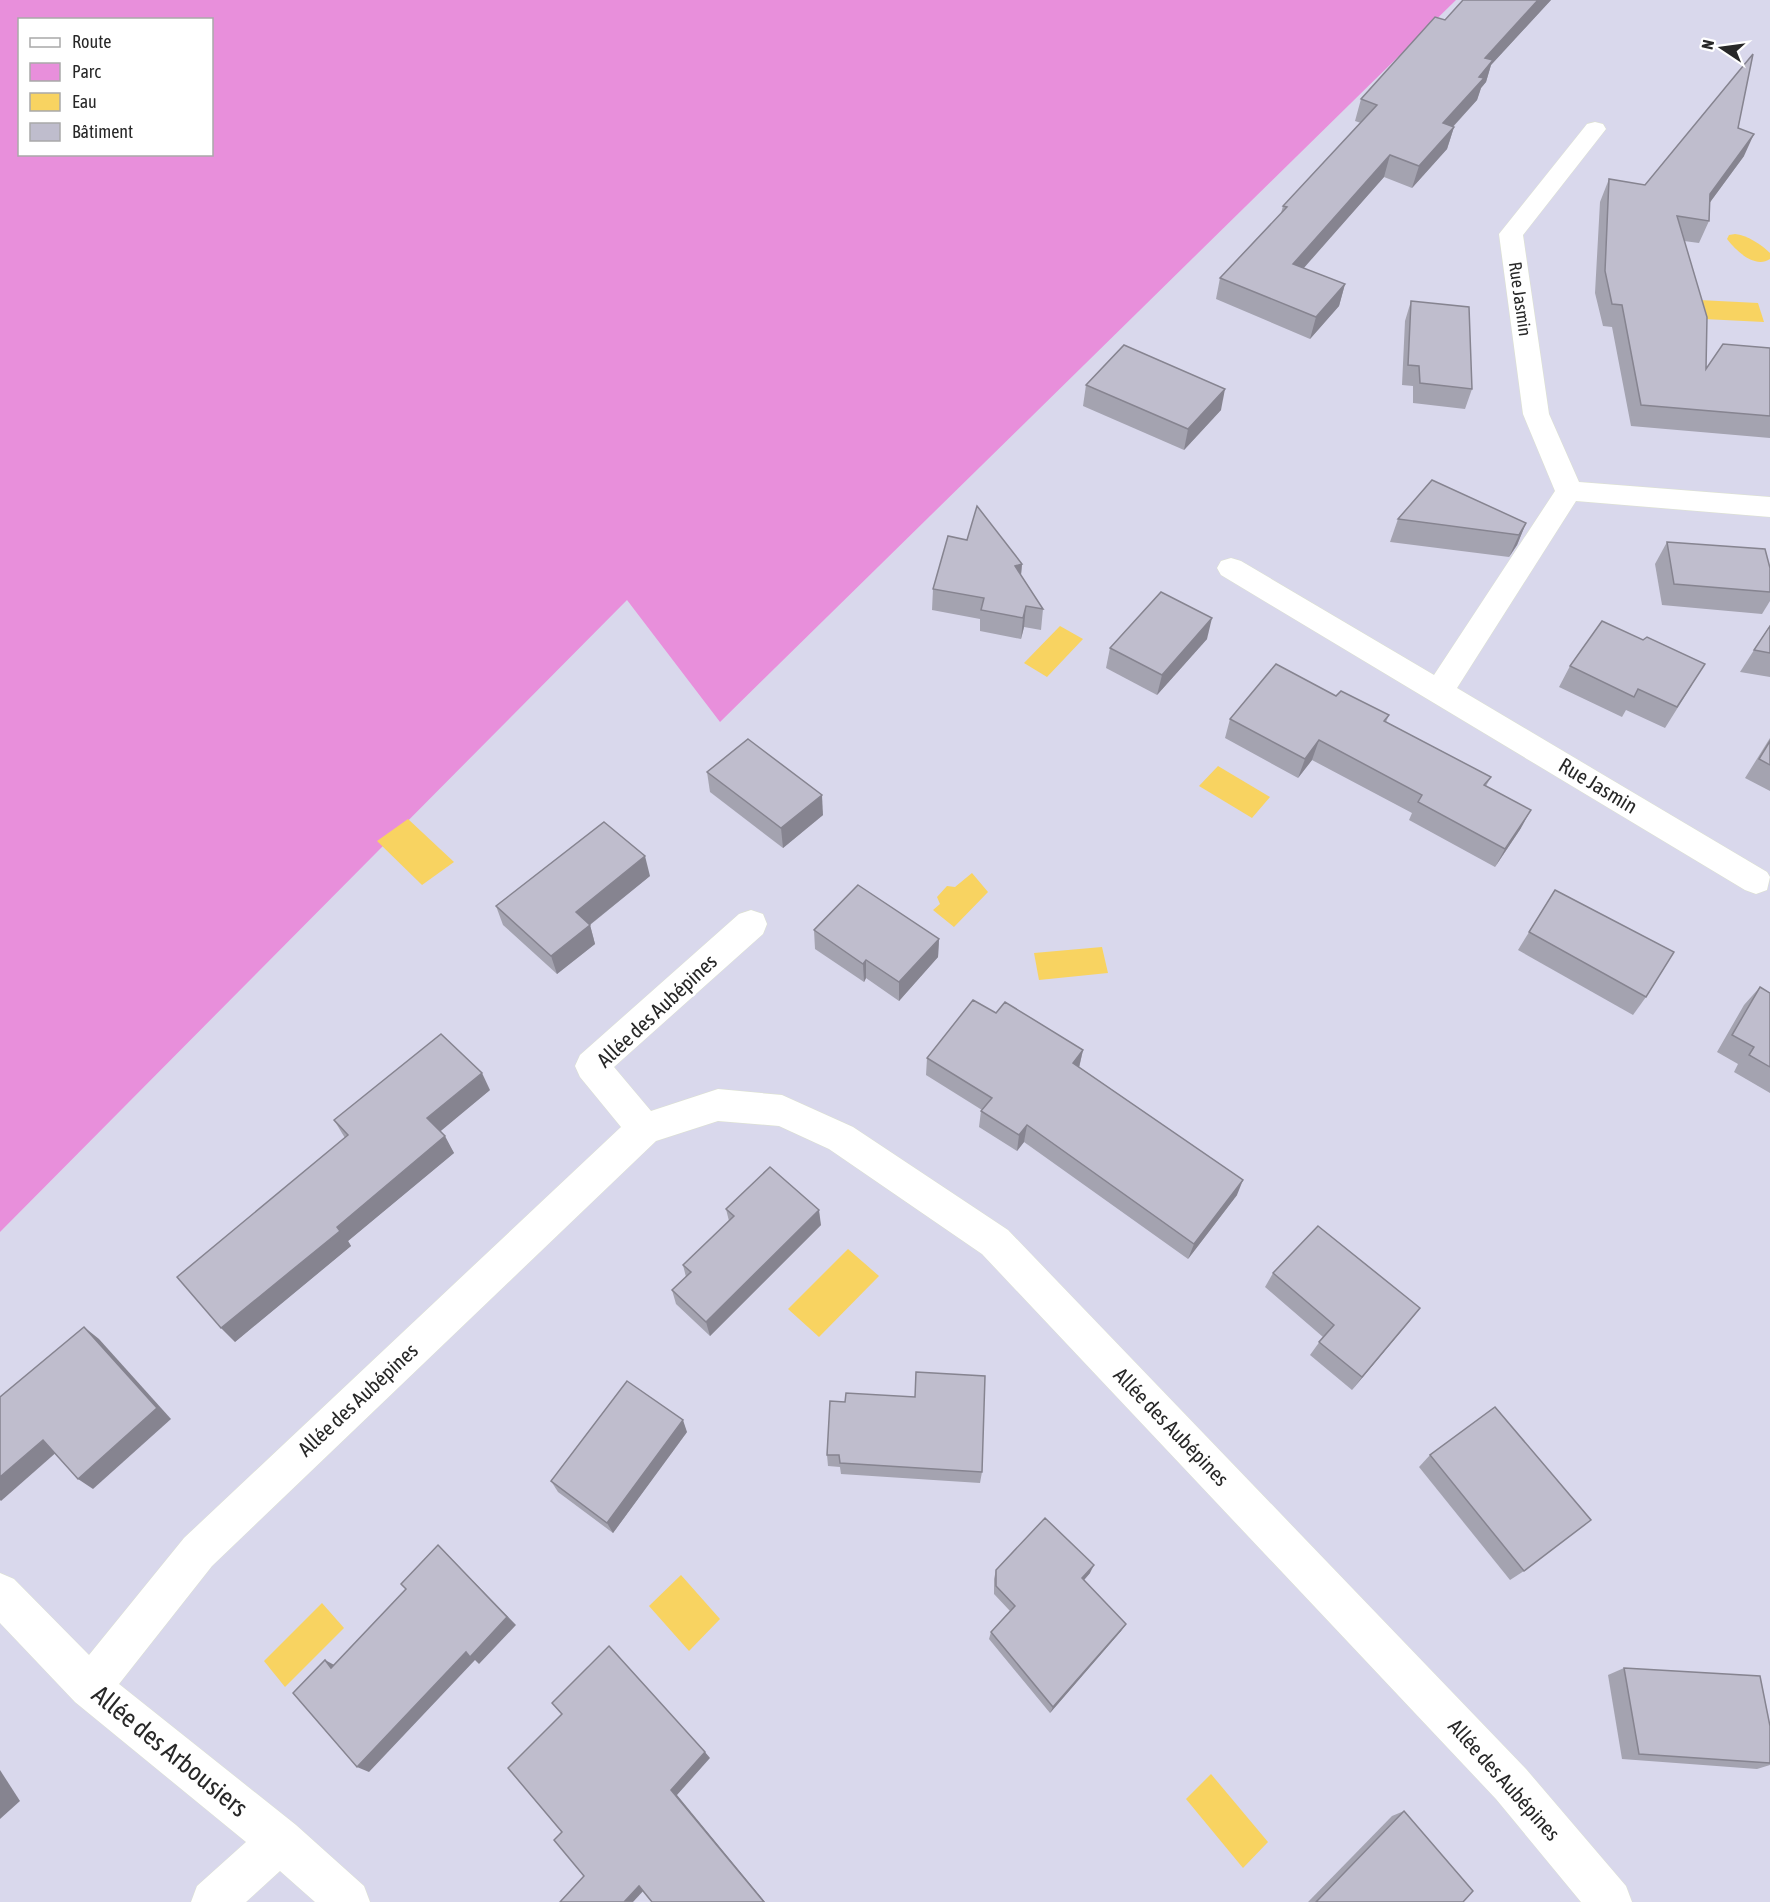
<svg xmlns="http://www.w3.org/2000/svg" width="1770" height="1902" font-family="'Asap Condensed',sans-serif">
  <style>
    .green { fill: #e88fdb; fill-rule: evenodd }
    .water { fill: #f8d361 }
    .lines { fill: none; stroke-linecap: round; stroke-linejoin: round }
    .minor-casing { stroke: #dde3cd; stroke-width: 1 }
    .minor { fill: #fff; fill-rule: evenodd }
    .wall { fill: #a4a3b0 }
    .shaded-wall { fill: #868490 }
    .building { fill: #bfbdcd; stroke: #868490; stroke-width: 1.5 }
    .labels { text-anchor: middle; stroke-width: 6; stroke-linejoin: round; paint-order: stroke }
    .far-street-label { font-size: 18px; fill: #282828; stroke: #fff }
    .street-label { font-size: 21px; fill: #282828; stroke: #fff }
    .near-street-label { font-size: 26px; fill: #282828; stroke: #fff }
  </style>
  <rect width="100%" height="100%" fill="#d9d8ec"/>
  <path class="green" d="M0 0H1456L720 722 627 600 0 1232ZM20 20H212V154H20Z"/>
  <g class="water">
    <path d="M1735 234C1747 235 1762 245 1770 253V259C1755 269 1736 251 1727 239L1729 235Z"/>
    <polygon points="1699,300 1758,303 1764,322 1704,319"/>
    <polygon points="1060,626 1083,639 1047,677 1024,663"/>
    <polygon points="1218,766 1270,797 1252,818 1199,786"/>
    <polygon points="408,819 454,862 422,885 377,841"/>
    <polygon points="972,873 988,892 954,927 933,910 940,904 937,897 947,886 955,887"/>
    <polygon points="1102,947 1108,973 1039,980 1034,953"/>
    <polygon points="848,1249 879,1276 819,1337 788,1309"/>
    <polygon points="681,1575 720,1619 689,1651 649,1606"/>
    <polygon points="322,1603 344,1628 285,1687 264,1661"/>
    <polygon points="1211,1774 1268,1842 1243,1868 1186,1799"/>
  </g>
  <g class="lines">
    <g class="minor-casing">
      <g id="minor">
        <polygon points="1595,122 1603,124 1606,129 1523,235 1549,414 1579,482 1770,497 1770,517 1576,501 1457,688 1767,872 1770,877 1767,890 1756,894 1745,890 1221,575 1217,568 1221,561 1231,558 1241,561 1434,675 1555,491 1523,414 1499,234 1587,124"/>
        <polygon points="751,910 763,914 767,924 763,934 614,1067 651,1111 718,1089 782,1095 853,1127 1008,1230 1526,1769 1626,1886 1632,1902 1581,1902 1496,1799 982,1254 829,1149 779,1126 718,1121 656,1141 212,1566 119,1684 296,1825 364,1886 370,1902 315,1902 280,1871 246,1902 191,1902 197,1886 246,1842 75,1702 0,1623 0,1573 14,1579 89,1655 184,1538 621,1127 580,1077 575,1066 580,1055 739,914"/>
      </g>
    </g>
    <use href="#minor" class="minor"/>
  </g>
  <g class="wall">
    <polygon points="1463,0 1551,0 1491,65 1486,82 1481,88 1477,100 1453,127 1454,127 1447,149 1412,188 1384,177 1303,268 1345,284 1339,306 1310,339 1216,299 1220,278 1281,213 1283,206 1361,123 1355,121 1361,99 1445,20"/>
    <polygon points="1738,128 1744,156 1710,202 1709,221 1699,243 1684,241 1706,369 1770,348 1770,438 1631,426 1612,327 1603,326 1595,293 1600,202 1609,179 1645,185"/>
    <polygon points="1411,301 1472,389 1465,409 1413,403 1413,386 1402,385 1405,321"/>
    <polygon points="1086,385 1221,410 1184,450 1083,406"/>
    <polygon points="1398,519 1526,523 1517,545 1509,557 1390,542"/>
    <polygon points="1667,542 1770,568 1770,601 1762,614 1662,605 1655,564"/>
    <polygon points="1022,564 1021,575 1043,609 1041,630 1024,627 1021,639 980,631 980,619 932,610 933,589"/>
    <polygon points="1770,625 1770,677 1740,672"/>
    <polygon points="1207,639 1157,695 1106,668 1110,648"/>
    <polygon points="1570,666 1692,685 1665,728 1626,710 1622,717 1559,687"/>
    <polygon points="1336,696 1389,715 1386,722 1491,777 1486,786 1521,828 1495,867 1409,820 1412,813 1312,760 1298,778 1225,738 1230,719"/>
    <polygon points="1770,738 1770,791 1745,778"/>
    <polygon points="707,772 823,815 783,848 710,792"/>
    <polygon points="650,876 590,925 595,944 557,974 503,925 496,906"/>
    <polygon points="1555,890 1646,997 1633,1015 1518,950"/>
    <polygon points="814,930 939,939 938,957 899,1001 866,978 864,982 815,949"/>
    <polygon points="1760,987 1770,993 1770,1093 1734,1072 1738,1064 1717,1052 1744,1005"/>
    <polygon points="996,1013 1083,1050 1079,1068 1237,1195 1188,1259 1024,1142 1017,1151 979,1127 981,1111 982,1110 926,1075 927,1058"/>
    <polygon points="490,1090 440,1131 454,1153 348,1241 351,1246 235,1342 345,1138 334,1120"/>
    <polygon points="726,1209 821,1225 710,1336 676,1304 672,1290 686,1277 683,1265 729,1221"/>
    <polygon points="1273,1273 1420,1308 1352,1390 1310,1355 1323,1337 1265,1287"/>
    <polygon points="830,1401 982,1472 980,1483 841,1474 840,1467 828,1466 827,1455"/>
    <polygon points="687,1432 613,1533 558,1492 551,1481"/>
    <polygon points="1430,1455 1524,1571 1510,1580 1419,1467"/>
    <polygon points="996,1570 1090,1573 1084,1580 1126,1624 1121,1631 1050,1713 989,1639 991,1632 1010,1611 994,1594 994,1579"/>
    <polygon points="1624,1668 1770,1726 1770,1765 1757,1769 1622,1759 1608,1675"/>
    <polygon points="1404,1811 1463,1902 1308,1902 1392,1816"/>
  </g>
  <g class="shaded-wall">
    <polygon points="1538,0 1551,0 1491,65 1486,82 1481,88 1477,100 1436,145 1443,123 1485,58"/>
    <polygon points="1454,127 1447,149 1412,188 1419,166"/>
    <polygon points="1754,134 1744,156 1700,216 1710,194"/>
    <polygon points="1390,155 1384,177 1288,286 1293,264"/>
    <polygon points="1345,284 1339,306 1310,339 1316,317"/>
    <polygon points="1225,389 1221,410 1184,450 1188,429"/>
    <polygon points="1526,523 1517,545 1509,557 1519,535"/>
    <polygon points="1022,564 1020,585 1015,566"/>
    <polygon points="1026,606 1024,627 1021,639 1023,618"/>
    <polygon points="1212,618 1207,639 1157,695 1162,675"/>
    <polygon points="1319,740 1312,760 1298,778 1305,759"/>
    <polygon points="822,795 823,815 783,848 781,828"/>
    <polygon points="1531,810 1521,828 1495,867 1505,849"/>
    <polygon points="645,856 650,876 582,931 576,912"/>
    <polygon points="590,925 595,944 557,974 551,956"/>
    <polygon points="939,939 938,957 899,1001 899,982"/>
    <polygon points="866,960 866,978 864,982 863,964"/>
    <polygon points="1083,1050 1079,1067 1069,1080 1073,1063"/>
    <polygon points="482,1073 490,1090 436,1135 427,1118"/>
    <polygon points="1027,1125 1024,1142 1017,1151 1019,1135"/>
    <polygon points="445,1136 454,1153 348,1241 351,1246 235,1342 221,1328 337,1227"/>
    <polygon points="1243,1180 1237,1195 1188,1259 1194,1244"/>
    <polygon points="819,1210 821,1225 710,1336 706,1322"/>
    <polygon points="1420,1308 1409,1322 1352,1390 1362,1377"/>
    <polygon points="84,1327 99,1339 171,1419 93,1489 78,1479"/>
    <polygon points="683,1420 687,1432 613,1533 607,1523"/>
    <polygon points="43,1440 59,1450 1,1501 0,1500 0,1477"/>
    <polygon points="438,1545 516,1625 479,1664 475,1660 369,1772 357,1767"/>
    <polygon points="1094,1565 1090,1573 1078,1587 1082,1578"/>
    <polygon points="1126,1624 1121,1631 1050,1713 1053,1707"/>
    <polygon points="325,1660 338,1667 331,1668"/>
    <polygon points="705,1752 710,1758 677,1795 765,1902 764,1902 671,1790"/>
    <polygon points="0,1770 20,1801 0,1819"/>
    <polygon points="639,1886 645,1889 633,1902 624,1902"/>
  </g>
  <g class="building">
    <polygon points="1463,0 1538,0 1485,58 1493,60 1479,77 1484,78 1443,123 1454,127 1419,166 1390,155 1293,264 1345,284 1316,317 1220,278 1287,207 1283,206 1377,105 1361,99 1435,17 1445,20"/>
    <polygon points="1753,54 1738,128 1754,134 1710,194 1709,221 1677,216 1707,317 1706,369 1723,344 1770,348 1770,416 1641,405 1622,305 1612,304 1605,271 1609,179 1645,185"/>
    <polygon points="1411,301 1469,307 1472,389 1420,383 1419,366 1408,365"/>
    <polygon points="1124,345 1225,389 1188,429 1086,385"/>
    <polygon points="1432,480 1526,523 1519,535 1398,519"/>
    <polygon points="977,506 1022,564 1015,566 1043,609 1026,606 1023,618 981,610 984,598 933,589 948,536 967,540"/>
    <polygon points="1667,542 1765,549 1770,568 1770,592 1674,584"/>
    <polygon points="1161,592 1212,618 1162,675 1110,648"/>
    <polygon points="1602,621 1643,640 1647,637 1705,664 1677,707 1638,689 1634,697 1570,666"/>
    <polygon points="1770,626 1770,653 1754,650"/>
    <polygon points="1276,664 1336,696 1341,691 1389,715 1384,721 1491,777 1484,785 1531,810 1505,849 1418,802 1422,795 1319,740 1305,759 1230,719"/>
    <polygon points="748,739 822,795 781,828 707,772"/>
    <polygon points="1770,741 1770,765 1759,759"/>
    <polygon points="604,822 645,856 576,912 590,925 551,956 496,906"/>
    <polygon points="858,885 939,939 899,982 866,960 863,964 814,930"/>
    <polygon points="1555,890 1674,952 1646,997 1529,932"/>
    <polygon points="1760,987 1770,993 1770,1067 1749,1055 1754,1047 1732,1035"/>
    <polygon points="973,1000 996,1013 1005,1002 1083,1050 1073,1063 1243,1180 1194,1244 1027,1125 1019,1135 981,1111 992,1098 927,1058"/>
    <polygon points="441,1034 482,1073 427,1118 445,1136 337,1227 340,1231 221,1328 177,1277 348,1135 334,1120"/>
    <polygon points="770,1167 819,1210 706,1322 672,1290 691,1272 683,1265 734,1216 726,1209"/>
    <polygon points="1318,1226 1420,1308 1362,1377 1319,1342 1334,1325 1273,1273"/>
    <polygon points="84,1327 157,1408 78,1479 43,1440 0,1477 0,1397"/>
    <polygon points="916,1372 985,1376 982,1472 840,1463 839,1455 827,1455 830,1401 845,1402 846,1393 915,1397"/>
    <polygon points="627,1381 683,1420 607,1523 551,1481"/>
    <polygon points="1495,1407 1591,1520 1524,1571 1430,1455"/>
    <polygon points="1045,1518 1094,1565 1082,1578 1126,1624 1053,1707 991,1632 1015,1606 996,1586 996,1570"/>
    <polygon points="438,1545 507,1617 470,1657 466,1652 357,1767 293,1693 325,1660 331,1668 406,1589 401,1584"/>
    <polygon points="609,1646 705,1752 671,1790 764,1902 652,1902 639,1886 624,1902 560,1902 584,1876 554,1840 562,1832 508,1768 562,1714 552,1703"/>
    <polygon points="1624,1668 1760,1676 1770,1726 1770,1763 1639,1754"/>
    <polygon points="1404,1811 1473,1891 1463,1902 1316,1902"/>
  </g>
  <g class="labels">
    <g class="far-street-label">
      <text transform="translate(1520 299) rotate(82)" y="6">Rue Jasmin</text>
    </g>
    <g class="street-label">
      <text transform="translate(1598 786) rotate(31)" y="7">Rue Jasmin</text>
      <text transform="translate(657 1011) rotate(-43)" y="7">Allée des Aubépines</text>
      <text transform="translate(358 1400) rotate(-43)" y="7">Allée des Aubépines</text>
      <text transform="translate(1171 1427) rotate(46)" y="7">Allée des Aubépines</text>
      <text transform="translate(1504 1780) rotate(48)" y="7">Allée des Aubépines</text>
    </g>
    <g class="near-street-label">
      <text transform="translate(170 1751) rotate(39)" y="9">Allée des Arbousiers</text>
    </g>
  </g>
  <rect x="18" y="18" width="195" height="138" fill="#ffffff" stroke="#a9a9a9" stroke-width="1.5"/>
  <rect x="30" y="38" width="30" height="9" fill="#ffffff" stroke="#a9a9a9" stroke-width="1.5"/>
  <text x="72" y="48" font-size="18" fill="#282828">Route</text>
  <rect x="30" y="63" width="30" height="18" fill="#e88fdb" stroke="#a9a9a9" stroke-width="1.5"/>
  <text x="72" y="78" font-size="18" fill="#282828">Parc</text>
  <rect x="30" y="93" width="30" height="18" fill="#f8d361" stroke="#a9a9a9" stroke-width="1.5"/>
  <text x="72" y="108" font-size="18" fill="#282828">Eau</text>
  <rect x="30" y="123" width="30" height="18" fill="#bfbdcd" stroke="#a9a9a9" stroke-width="1.5"/>
  <text x="72" y="138" font-size="18" fill="#282828">Bâtiment</text>
  <g transform="translate(1722 48) rotate(283)" stroke="#ffffff" stroke-width="4.5" paint-order="stroke">
  <path d="M0-4.5L10 22L0 15L-10 22Z" fill="#282828"/>
  <text y="-9" font-size="16" font-weight="bold" text-anchor="middle" fill="#282828">N</text>
  </g>
</svg>
